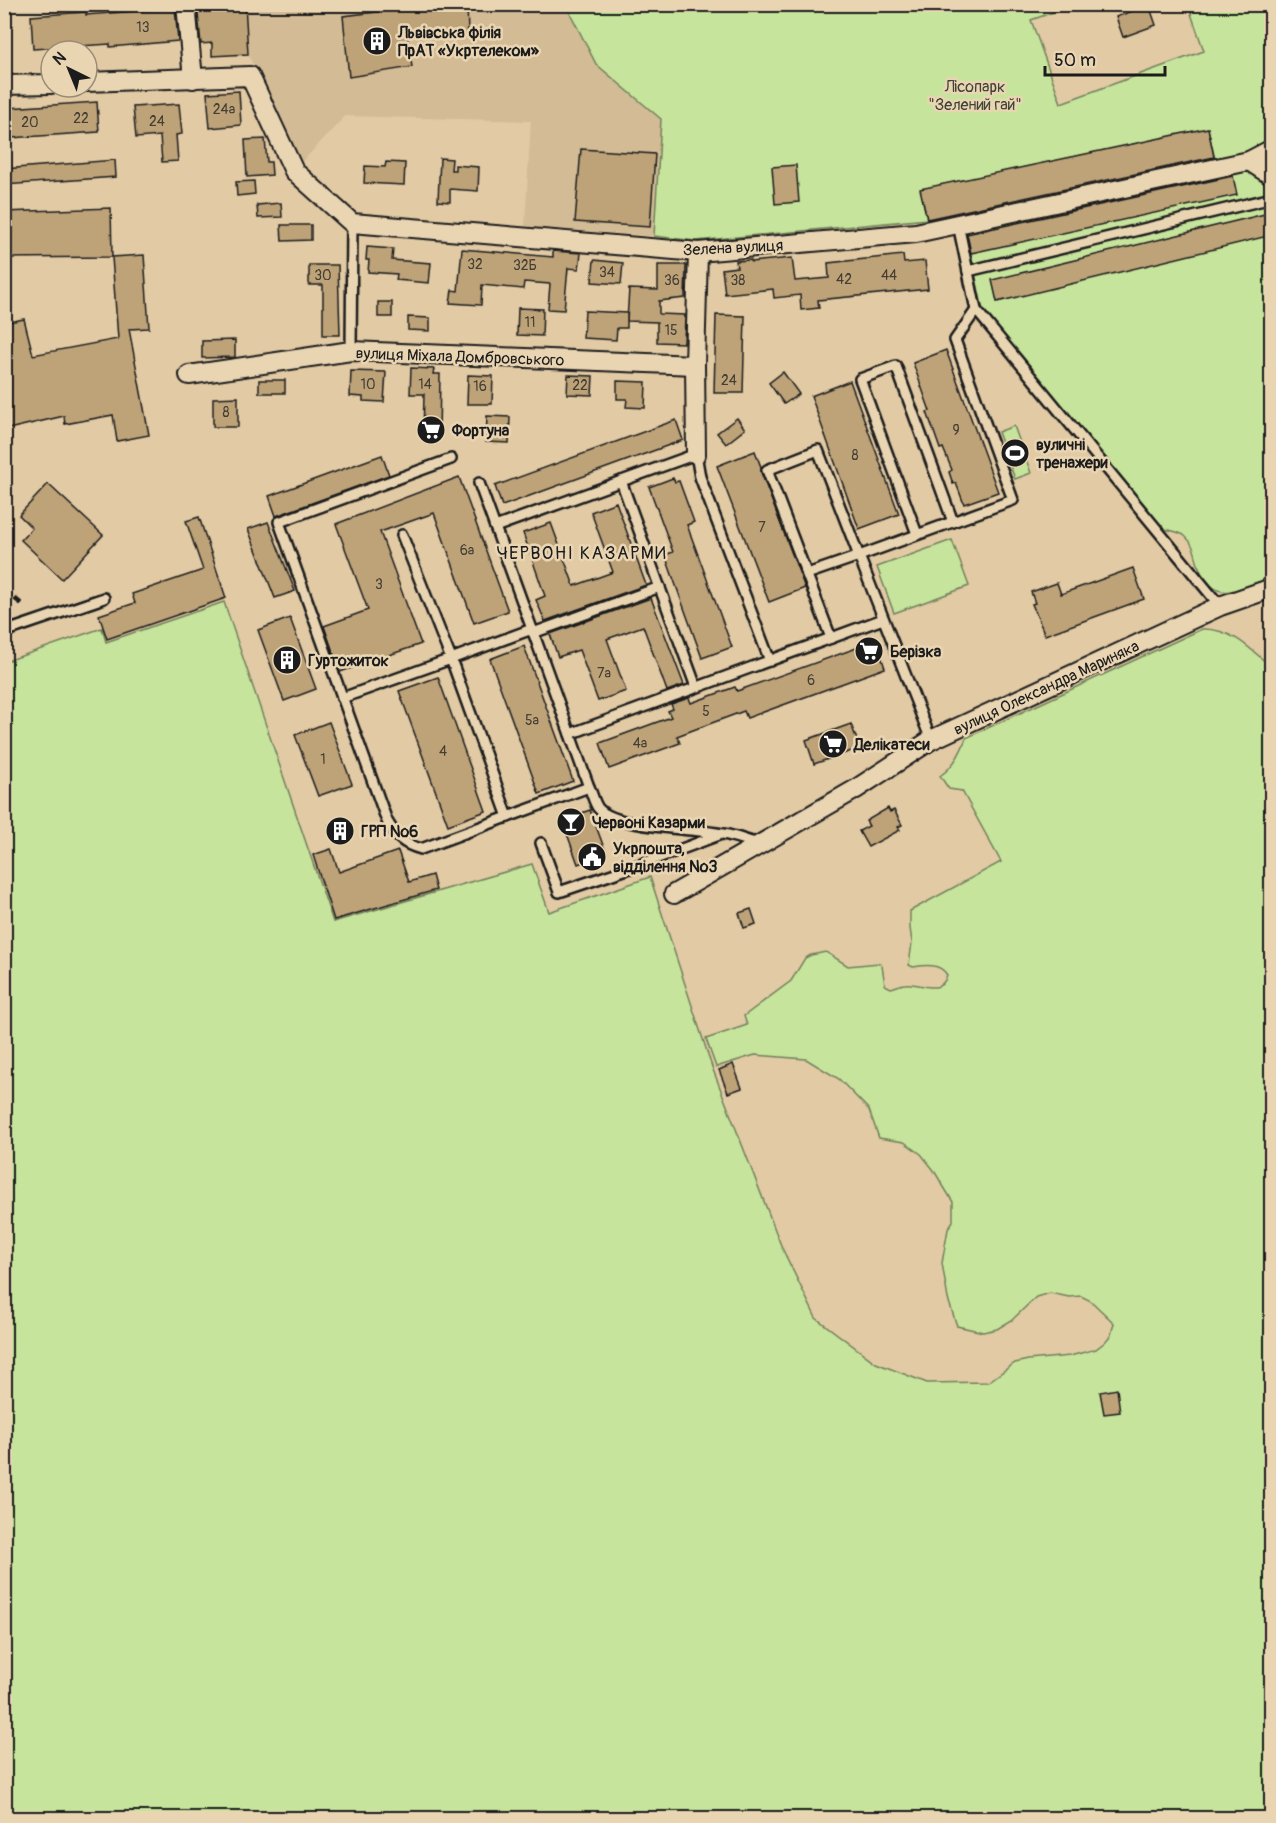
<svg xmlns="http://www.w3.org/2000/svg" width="1276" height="1823" font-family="Pangolin,sans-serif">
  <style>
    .built { fill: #d2bb95 }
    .green { fill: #c6e49b; stroke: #71805c; stroke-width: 1.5 }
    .building { fill: #bea379; stroke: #1c1c1c; stroke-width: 1.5 }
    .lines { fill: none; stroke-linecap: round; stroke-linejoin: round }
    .service-casing { stroke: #1c1c1c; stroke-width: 14 }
    .minor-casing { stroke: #1c1c1c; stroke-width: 22 }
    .service { stroke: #ead5b3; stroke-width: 9 }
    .minor { stroke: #ead5b3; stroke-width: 18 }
    .rail { stroke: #1c1c1c; stroke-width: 4.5; stroke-dasharray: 9 4.5; stroke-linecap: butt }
    .labels { text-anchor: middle; stroke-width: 5; stroke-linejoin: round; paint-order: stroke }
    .number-label { font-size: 14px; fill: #443e33 }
    .poi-label { font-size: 16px; font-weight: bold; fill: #1c1c1c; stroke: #ead5b3; text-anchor: start }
    .park-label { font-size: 16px; fill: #3e4435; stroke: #ead5b3 }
    .street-label { font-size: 16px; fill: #1c1c1c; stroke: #ead5b3 }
    .neighbourhood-label { font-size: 18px; letter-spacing: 1.5px; fill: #1c1c1c; stroke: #ead5b3 }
  </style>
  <rect width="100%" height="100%" fill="#e1caa4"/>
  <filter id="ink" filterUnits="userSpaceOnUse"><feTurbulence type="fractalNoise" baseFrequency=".0167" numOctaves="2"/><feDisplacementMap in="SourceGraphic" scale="12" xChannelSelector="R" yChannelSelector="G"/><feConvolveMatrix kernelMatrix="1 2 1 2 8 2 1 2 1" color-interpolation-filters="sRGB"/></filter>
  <g filter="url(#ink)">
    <polygon class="built" points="245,5 566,5 596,64 661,119 654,236 525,227 531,121 345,116 300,164 248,54"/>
    <g class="green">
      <polygon points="566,5 1074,5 1031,20 1061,103 1204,51 1188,5 1271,5 1271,140 1246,154 1215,159 1208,129 921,189 927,219 696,241 654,236 661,119 596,64"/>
      <path d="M1250 170 1271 184V579C1238 591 1210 606 1197 561 1195 552 1193 543 1185 536 1179 531 1168 531 1159 527L983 310 966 232Z"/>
      <polygon points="1014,426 1031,473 1015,479 998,432"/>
      <polygon points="952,540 969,586 894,613 877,567"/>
      <path d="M224 602 333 922 532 864 549 912 650 877 712 1067 782 1248 816 1318 876 1363 927 1383 988 1382 1015 1363 1028 1360 1070 1356 1096 1349 1105 1342 1111 1335 1114 1323 1091 1301 1081 1296 1069 1297 1050 1293 1036 1297 1012 1320 997 1329 983 1332 957 1326 948 1299 942 1263 948 1229 953 1221V1202L933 1169 921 1154 904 1142 879 1138 869 1110 839 1079 806 1059 755 1055 716 1067 706 1039 747 1025 744 1016 791 981 805 958 811 955 826 952 848 966 879 963 882 966 885 985 891 988C896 987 901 984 905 984 921 982 941 997 947 975 940 963 925 965 913 967L909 965 912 942 910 928V911L1001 862 962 791 949 789 940 776C953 767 961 753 966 738L1202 629C1231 628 1251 649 1271 667V1818H5L4 662 102 628 106 642Z"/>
    </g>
    <g class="building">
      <polygon points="197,4 245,4 248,54 212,56 212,43 201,44"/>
      <polygon points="419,4 467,4 468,34 407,36 412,67 349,77 343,16 419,7"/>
      <polygon points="1149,5 1156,25 1123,37 1116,17"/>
      <polygon points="175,8 178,41 110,47 110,44 33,49 31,16 86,12 86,15"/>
      <polygon points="239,91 241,125 210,128 207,93"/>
      <polygon points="97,102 99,132 10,138 8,108"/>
      <polygon points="179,104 182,134 176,135 178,161 162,162 160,136 136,138 133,107"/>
      <polygon points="1208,128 1214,157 927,219 920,189"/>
      <polygon points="265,139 267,162 271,162 272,175 247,177 245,140"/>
      <polygon points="581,149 655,154 650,227 575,222"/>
      <polygon points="440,158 452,159 451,170 455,170 455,165 479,167 478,191 450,189 450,202 438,201"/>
      <polygon points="115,160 116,177 4,185 4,169"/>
      <polygon points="386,162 405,163 404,185 364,183 365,166 385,167"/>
      <polygon points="796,165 799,202 775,204 772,167"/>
      <polygon points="1233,176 1237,195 971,253 967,234"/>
      <polygon points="254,181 255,194 237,196 236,182"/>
      <polygon points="281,203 282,217 258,218 257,205"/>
      <polygon points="111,208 112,257 4,258 4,212"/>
      <polygon points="1269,213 1272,235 997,302 992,280"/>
      <polygon points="281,225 311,225 311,240 282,241"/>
      <polygon points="367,247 393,249 392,260 431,263 429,283 396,280 397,274 368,272 369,260 366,260"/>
      <polygon points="462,249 553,257 553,251 581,253 579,269 568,268 564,310 548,309 550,284 524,282 523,289 482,285 481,305 450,303 452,290 458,291"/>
      <polygon points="144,255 149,328 129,329 149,435 117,441 113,415 65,424 64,416 4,430 4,323 24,319 33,355 118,339 112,257"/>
      <polygon points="903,255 904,263 925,261 928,289 818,300 819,308 801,310 800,295 774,298 773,289 725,294 722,269 737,267 736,261 751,260 751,262 792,258 795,281 829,278 828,263"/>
      <polygon points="594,260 623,263 621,284 592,282"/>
      <polygon points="309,265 338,265 340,335 323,335 323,285 309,285"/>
      <polygon points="658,265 686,265 685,298 659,301 659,314 685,315 684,343 657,342 657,322 627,321 629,289 658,290"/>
      <rect x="378" y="302" width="14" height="15"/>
      <polygon points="518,308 543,309 542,336 517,335"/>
      <polygon points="585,311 627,313 627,328 617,328 616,340 583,338"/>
      <polygon points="716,315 745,316 743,393 714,393"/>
      <polygon points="408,317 430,318 430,331 408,330"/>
      <polygon points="235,340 235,357 202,358 202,341"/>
      <polygon points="946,350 998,492 964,504 956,483 953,484 949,472 952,470 943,448 940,449 927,412 930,411 913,363"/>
      <polygon points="411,368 434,369 433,374 440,374 439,439 423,438 424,394 410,394"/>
      <polygon points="351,371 386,372 384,402 363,401 363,397 350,396"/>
      <polygon points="783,372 799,394 784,404 769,383"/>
      <polygon points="468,375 493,376 492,404 467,404"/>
      <polygon points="568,375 593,376 592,395 567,394"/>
      <rect x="259" y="380" width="26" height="13"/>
      <polygon points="617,381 646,382 645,408 626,407 627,399 617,399"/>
      <polygon points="850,381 899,514 859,529 811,396"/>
      <polygon points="238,397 238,427 213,427 213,398"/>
      <polygon points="487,416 510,417 509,443 486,442"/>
      <polygon points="737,418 745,429 726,444 717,433"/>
      <polygon points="676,420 683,440 502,506 495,486"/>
      <polygon points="755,451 761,467 761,472 805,588 769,602 717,466"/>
      <polygon points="382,455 389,475 276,516 269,496"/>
      <polygon points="459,477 508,611 474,623 434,513 380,532 421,644 340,672 324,626 368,610 336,524"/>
      <polygon points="673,478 675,482 679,481 694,522 687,525 732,647 702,658 665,555 673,552 649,487"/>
      <polygon points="48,484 103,535 62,579 21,540 32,528 19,515"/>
      <polygon points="616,502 646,585 545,621 536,600 545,596 523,533 551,523 574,586 613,572 591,512"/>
      <polygon points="199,517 226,598 107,639 99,615 135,603 132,594 203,570 186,521"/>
      <polygon points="268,522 295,591 275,598 248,529"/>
      <polygon points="1133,568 1144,599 1045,635 1032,604 1035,603 1031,592 1057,583 1061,594"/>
      <polygon points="651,598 684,685 667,691 643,626 607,639 626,691 598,701 579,650 558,657 550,634"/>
      <polygon points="290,618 316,689 284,701 258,630"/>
      <polygon points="876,641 885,668 747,718 744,711 677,736 680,743 609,769 600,743 671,717 668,711 673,709 671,704 689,698 691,703 735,687 737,691"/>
      <polygon points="524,646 573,781 539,794 490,659"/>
      <polygon points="438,677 486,811 448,825 399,691"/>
      <polygon points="329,722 352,784 318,796 295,735"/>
      <polygon points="851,724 860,748 814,764 806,740"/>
      <polygon points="888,808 890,812 894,810 902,825 898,827 900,830 868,847 859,831 869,826 866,821"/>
      <polygon points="590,810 606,853 578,864 562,820"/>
      <polygon points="344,820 351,836 335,842 329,825"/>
      <polygon points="331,849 339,872 398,851 409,882 432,875 436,890 334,920 313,855"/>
      <polygon points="751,909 756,924 744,928 739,913"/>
      <polygon points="733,1064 742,1088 728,1093 719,1070"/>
      <polygon points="1117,1389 1120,1412 1104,1414 1100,1392"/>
    </g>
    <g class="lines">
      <g class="service-casing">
        <g id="service">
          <polyline points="958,224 976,310 1220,606"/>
          <polyline points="968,271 1272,198"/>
          <polyline points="351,351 352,223"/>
          <path d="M451 459 279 522 387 821C396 837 403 844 421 849L589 787C592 793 594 803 598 808 615 829 697 828 723 834 735 836 747 841 759 844"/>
          <polyline points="621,481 696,687"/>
          <polyline points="479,483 532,629"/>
          <polyline points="495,527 696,454 700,477 770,661"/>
          <polyline points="917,534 860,379 896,366 953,522"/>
          <polyline points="402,535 451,659 532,629 589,787"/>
          <polyline points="807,574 859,556 818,450 767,470 831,638"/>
          <polyline points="4,632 104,598"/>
          <polyline points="533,633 660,587"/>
          <polyline points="342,698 451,659 508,817"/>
          <polyline points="570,734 883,619"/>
          <polyline points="931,740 859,556 1013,500 955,340 976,310"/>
          <polyline points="541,843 559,892 639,865 719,835"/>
        </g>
      </g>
      <g class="minor-casing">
        <g id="minor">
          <polyline points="186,4 193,79"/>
          <polyline points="87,82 250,76 294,171 352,223 698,252 916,233 1249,161 1272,149"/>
          <polyline points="4,85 51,84"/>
          <polyline points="1249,161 1272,176"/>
          <polyline points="189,375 351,351 695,365"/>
          <polyline points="696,454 695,365 698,252"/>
          <polyline points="674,894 856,789 931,740 1220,606 1272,588"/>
        </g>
      </g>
      <use href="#service" class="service"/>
      <use href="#minor" class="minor"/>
      <polyline class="rail" points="4,590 23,605"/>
    </g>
  </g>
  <defs>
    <g id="building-disc" transform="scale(1.5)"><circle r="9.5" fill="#1c1c1c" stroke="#ead5b3"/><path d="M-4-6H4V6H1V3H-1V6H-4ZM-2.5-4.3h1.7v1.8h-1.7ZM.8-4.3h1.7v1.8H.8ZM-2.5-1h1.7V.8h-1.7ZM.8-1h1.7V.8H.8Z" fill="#fff"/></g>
    <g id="supermarket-disc" transform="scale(1.5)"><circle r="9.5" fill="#1c1c1c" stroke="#ead5b3"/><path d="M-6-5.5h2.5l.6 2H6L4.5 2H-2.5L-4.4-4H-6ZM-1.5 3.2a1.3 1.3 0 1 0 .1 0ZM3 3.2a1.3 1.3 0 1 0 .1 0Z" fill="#fff"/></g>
    <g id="stadium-disc" transform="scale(1.5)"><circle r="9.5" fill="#1c1c1c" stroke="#ead5b3"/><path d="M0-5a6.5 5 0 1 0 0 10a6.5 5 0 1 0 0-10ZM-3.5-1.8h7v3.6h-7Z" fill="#fff"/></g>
    <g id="bar-disc" transform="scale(1.5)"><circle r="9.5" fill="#1c1c1c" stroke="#ead5b3"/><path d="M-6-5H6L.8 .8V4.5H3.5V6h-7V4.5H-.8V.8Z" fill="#fff"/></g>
    <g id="civic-disc" transform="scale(1.5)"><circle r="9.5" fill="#1c1c1c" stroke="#ead5b3"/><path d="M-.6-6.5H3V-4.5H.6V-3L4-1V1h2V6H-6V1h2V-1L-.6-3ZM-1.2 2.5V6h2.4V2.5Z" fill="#fff"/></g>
  </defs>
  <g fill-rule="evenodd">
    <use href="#building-disc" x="377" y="41"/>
    <use href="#supermarket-disc" x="431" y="430"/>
    <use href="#stadium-disc" x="1015" y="453"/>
    <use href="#supermarket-disc" x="869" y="651"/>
    <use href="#building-disc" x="287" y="660"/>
    <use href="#supermarket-disc" x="833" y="744"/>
    <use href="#bar-disc" x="571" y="822"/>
    <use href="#building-disc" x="340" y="831"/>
    <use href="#civic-disc" x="592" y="857"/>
  </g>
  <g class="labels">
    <g class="number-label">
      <text x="143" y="32">13</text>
      <text x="224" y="114">24а</text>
      <text x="81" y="123">22</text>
      <text x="157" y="126">24</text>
      <text x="30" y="127">20</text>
      <text x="475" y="269">32</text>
      <text x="525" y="270">32Б</text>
      <text x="607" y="277">34</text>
      <text x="323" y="280">30</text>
      <text x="889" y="280">44</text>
      <text x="844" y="284">42</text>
      <text x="672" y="285">36</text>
      <text x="738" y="285">38</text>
      <text x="530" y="327">11</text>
      <text x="671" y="335">15</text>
      <text x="729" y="385">24</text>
      <text x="368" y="389">10</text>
      <text x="425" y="389">14</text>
      <text x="580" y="390">22</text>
      <text x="480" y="391">16</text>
      <text x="226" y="417">8</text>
      <text x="956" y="435">9</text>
      <text x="855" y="460">8</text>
      <text x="762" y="532">7</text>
      <text x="467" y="555">6а</text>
      <text x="379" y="589">3</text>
      <text x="604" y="678">7а</text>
      <text x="811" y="685">6</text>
      <text x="706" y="716">5</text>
      <text x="532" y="725">5а</text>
      <text x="640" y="748">4а</text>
      <text x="443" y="756">4</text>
      <text x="323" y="764">1</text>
    </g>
    <g class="poi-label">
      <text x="398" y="38">Львівська філія<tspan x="398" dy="18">ПрАТ «Укртелеком»</tspan></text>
      <text x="452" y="436">Фортуна</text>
      <text x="1036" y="450">вуличні<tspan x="1036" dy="18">тренажери</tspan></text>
      <text x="890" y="657">Берізка</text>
      <text x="308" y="666">Гуртожиток</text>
      <text x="854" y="750">Делікатеси</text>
      <text x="592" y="828">Червоні Казарми</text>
      <text x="361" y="837">ГРП №6</text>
      <text x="613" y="854">Укрпошта,<tspan x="613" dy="18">відділення №3</tspan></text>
    </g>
    <g class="park-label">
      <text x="975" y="92">Лісопарк<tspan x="975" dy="18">"Зелений гай"</tspan></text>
    </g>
    <g class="street-label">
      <text transform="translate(733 247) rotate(-3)" y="6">Зелена вулиця</text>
      <text transform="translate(460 356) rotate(2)" y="6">вулиця Міхала Домбровського</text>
      <text transform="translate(1046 687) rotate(-25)" y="6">вулиця Олександра Мариняка</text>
    </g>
    <g class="neighbourhood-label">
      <text x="582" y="559">ЧЕРВОНІ КАЗАРМИ</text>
    </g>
  </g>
  <rect width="1276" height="1823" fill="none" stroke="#ead5b3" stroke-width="24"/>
  <rect x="12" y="12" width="1252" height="1799" fill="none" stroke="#1c1c1c" stroke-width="2" filter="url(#ink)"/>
  <g transform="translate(69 69) rotate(317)"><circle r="28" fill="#ead5b3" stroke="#988b77" stroke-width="1.5"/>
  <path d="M0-4.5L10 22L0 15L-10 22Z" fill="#1c1c1c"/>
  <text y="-9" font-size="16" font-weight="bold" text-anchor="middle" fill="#1c1c1c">N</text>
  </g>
  <path d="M1045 66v9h120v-9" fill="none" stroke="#1c1c1c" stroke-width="3"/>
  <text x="1054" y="66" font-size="18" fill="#1c1c1c" stroke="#ead5b3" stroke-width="4.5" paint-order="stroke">50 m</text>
</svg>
